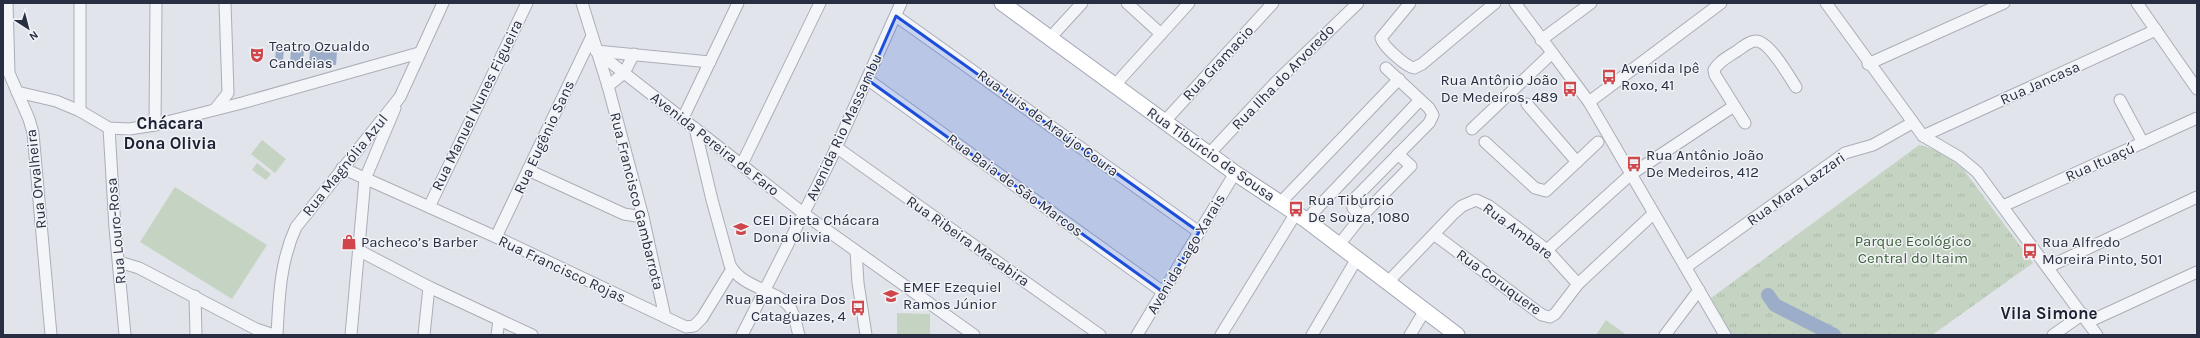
<svg xmlns="http://www.w3.org/2000/svg" width="2200" height="338" font-family="Karla,sans-serif">
  <style>
    .grass { fill: #c5d4c2 }
    .park { fill: url(#park-tufts) }
    .water { fill: #9cadca }
    .lines { fill: none; stroke-linecap: round; stroke-linejoin: round }
    .river { stroke: #9cadca; stroke-width: 14 }
    .minor-casing { stroke: #aaaeb8; stroke-width: 13 }
    .major-casing { stroke: #a0a6b6; stroke-width: 17 }
    .minor { stroke: #f4f5f8; stroke-width: 11 }
    .major { stroke: #fff; stroke-width: 15 }
    .marked { fill: #1d4ed8; fill-opacity: 0.2; stroke: #1d4ed8; stroke-width: 3; stroke-linejoin: round }
    .labels { text-anchor: middle; stroke-width: 3; stroke-linejoin: round; paint-order: stroke }
    .poi-label { font-size: 15px; fill: #292f42; stroke: #f1f3f7; text-anchor: start }
    .street-label { font-size: 15px; fill: #292f42; stroke: #f1f3f7 }
    .park-label { font-size: 15px; fill: #395e36; stroke: #f1f3f7 }
    .quarter-label { font-size: 17px; font-weight: bold; fill: #1b2133; stroke: #f1f3f7 }
  </style>
  <defs>
    <pattern id="park-tufts" width="24" height="20" patternUnits="userSpaceOnUse"><rect width="24" height="20" fill="#c5d4c2"/><path d="M3 7l-1-3M5 7V3M7 7l1-3M15 17l-1-3M17 17v-4M19 17l1-3" fill="none" stroke="#a9b6a8"/></pattern>
  </defs>
  <rect width="100%" height="100%" fill="#e1e4ea"/>
  <g class="grass">
    <polygon points="262,140 286,159 275,173 251,154"/>
    <polygon points="257,163 271,174 266,180 252,170"/>
    <polygon points="175,187 267,245 232,299 140,242"/>
    <polygon points="897,313 930,314 930,334 897,334"/>
    <polygon points="1606,320 1625,334 1624,335 1596,335"/>
  </g>
  <path class="park" d="M1919 145C1935 148 1951 159 1963 169L2033 263 1932 335H1732L1711 298Z"/>
  <g class="water">
    <polygon points="276,48 284,48 283,61 275,60"/>
    <polygon points="291,49 304,50 303,63 290,62"/>
    <polygon points="310,50 337,52 336,65 309,63"/>
  </g>
  <g class="lines">
    <polyline class="river" points="1768,295 1775,305 1834,335"/>
    <g class="minor-casing">
      <g id="minor">
        <polyline points="7,3 9,73 29,119 33,133 51,335"/>
        <polyline points="582,3 608,86 643,217 665,317"/>
        <polyline points="1127,3 1161,34"/>
        <path d="M1410 3 1381 38C1383 46 1405 66 1414 68L1422 64 1495 3"/>
        <polyline points="1515,3 1589,102 1725,335"/>
        <polyline points="1826,3 1923,136 1959,157 1977,172 2097,335"/>
        <polyline points="2137,3 2197,89"/>
        <polyline points="896,16 1199,232"/>
        <polyline points="1050,38 1082,3"/>
        <polyline points="1541,40 1591,3"/>
        <polyline points="596,51 807,216 974,335"/>
        <polyline points="596,51 710,62"/>
        <polyline points="1868,64 2004,3"/>
        <polyline points="867,79 1163,292"/>
        <polyline points="608,86 624,73 634,54"/>
        <polyline points="1114,86 1189,3"/>
        <polyline points="17,92 56,101 80,111 109,128 129,129 155,125 242,103 419,53"/>
        <polyline points="2120,100 2143,143"/>
        <polyline points="1589,102 1721,3"/>
        <polyline points="1527,104 1577,162"/>
        <polyline points="216,108 228,93 225,3"/>
        <polyline points="80,111 80,3"/>
        <polyline points="683,118 738,3"/>
        <polyline points="1164,122 1273,3"/>
        <path d="M1745 123 1715 75 1714 70C1719 61 1728 57 1737 51 1743 47 1749 41 1756 41 1769 41 1789 76 1796 87"/>
        <polyline points="155,125 156,3"/>
        <polyline points="109,128 115,228 125,335"/>
        <path d="M695 128 712 200 730 265C742 288 775 289 789 306 795 313 796 326 799 335"/>
        <polyline points="1472,129 1551,54"/>
        <polyline points="1923,136 2156,30"/>
        <polyline points="1485,142 1535,188 1546,191 1598,142"/>
        <polyline points="836,147 1100,335"/>
        <polyline points="1209,154 1276,82 1358,3"/>
        <polyline points="742,164 820,3"/>
        <polyline points="342,168 496,237 686,327 694,326 702,318 732,269"/>
        <polyline points="528,170 624,214 643,217"/>
        <polyline points="1281,202 1399,79"/>
        <polyline points="2003,206 2197,118"/>
        <polyline points="429,207 527,3"/>
        <polyline points="1361,217 1353,208 1353,200 1429,123 1433,115 1429,108 1386,68"/>
        <polyline points="1306,220 1420,100"/>
        <polyline points="1435,235 1542,315 1550,317 1555,314 1578,284 1653,214"/>
        <polyline points="496,237 591,38"/>
        <polyline points="1338,246 1361,217 1411,166 1398,154"/>
        <polyline points="1547,250 1630,175 1734,106"/>
        <polyline points="360,251 429,287 532,335"/>
        <polyline points="856,251 858,283 866,335"/>
        <polyline points="119,262 139,268 256,329 274,335"/>
        <polyline points="1686,267 1845,153 1873,145 1912,123"/>
        <polyline points="2048,267 2197,197"/>
        <polyline points="1387,283 1454,213 1462,206 1476,200 1489,206 1547,250 1578,284"/>
        <polyline points="195,296 196,335"/>
        <polyline points="2088,322 2197,272"/>
        <path d="M277 335C279 297 280 262 296 227L400 97 443 3"/>
        <polyline points="351,335 365,179 395,108"/>
        <polyline points="424,335 429,287"/>
        <polyline points="497,335 499,320"/>
        <polyline points="742,335 831,159 901,3"/>
        <polyline points="1137,335 1235,173"/>
        <polyline points="1221,335 1296,213"/>
        <polyline points="1312,335 1356,260"/>
        <polyline points="1410,335 1425,310"/>
        <polyline points="1665,335 1699,290"/>
        <polyline points="2053,335 2083,314"/>
      </g>
    </g>
    <g class="major-casing">
      <polyline id="major" points="1002,3 1235,173 1306,220 1457,335"/>
    </g>
    <use href="#minor" class="minor"/>
    <use href="#major" class="major"/>
  </g>
  <path class="marked" d="M896 16 1199 232 1163 292 868 80Z"/>
  <defs>
    <g id="theatre-bare" transform="scale(1.2)"><path d="M-5-5.5Q0-4 5-5.5V0Q5 5 0 6Q-5 5-5 0ZM-3.3-2.5H-1v1.5H-3.3ZM1-2.5H3.3v1.5H1ZM-2.8 1Q0 5.5 2.8 1Z" fill="#cf464b" stroke="#f1f3f7" stroke-width="2.5" paint-order="stroke"/></g>
    <g id="bus-bare" transform="scale(1.2)"><path d="M-5-6H5V4H4V6H2V4H-2V6H-4V4H-5ZM-3.5-4V0h7V-4ZM-3.5 1.2v1.5H-2V1.2ZM2 1.2v1.5H3.5V1.2Z" fill="#cf464b" stroke="#f1f3f7" stroke-width="2.5" paint-order="stroke"/></g>
    <g id="school-bare" transform="scale(1.2)"><path d="M0-5L7-2L0 1L-7-2ZM-4 1L0 2.5L4 1V4Q0 6-4 4Z" fill="#cf464b" stroke="#f1f3f7" stroke-width="2.5" paint-order="stroke"/></g>
    <g id="shop-bare" transform="scale(1.2)"><path d="M-5-2.5h2.3a2.7 3.5 0 0 1 5.4 0H5L5.5 6h-11ZM-1.5-2.5h3a1.5 2.3 0 0 0-3 0Z" fill="#cf464b" stroke="#f1f3f7" stroke-width="2.5" paint-order="stroke"/></g>
  </defs>
  <g fill-rule="evenodd">
    <use href="#theatre-bare" x="257" y="55"/>
    <use href="#bus-bare" x="1609" y="77"/>
    <use href="#bus-bare" x="1570" y="89"/>
    <use href="#bus-bare" x="1634" y="164"/>
    <use href="#bus-bare" x="1296" y="209"/>
    <use href="#school-bare" x="741" y="229"/>
    <use href="#shop-bare" x="349" y="242"/>
    <use href="#bus-bare" x="2030" y="251"/>
    <use href="#school-bare" x="891" y="296"/>
    <use href="#bus-bare" x="858" y="308"/>
  </g>
  <g class="labels">
    <g class="poi-label">
      <text x="269" y="51">Teatro Ozualdo<tspan x="269" dy="17">Candeias</tspan></text>
      <text x="1621" y="73">Avenida Ipê<tspan x="1621" dy="17">Roxo, 41</tspan></text>
      <text x="1558" y="85" text-anchor="end">Rua Antônio João<tspan x="1558" dy="17">De Medeiros, 489</tspan></text>
      <text x="1646" y="160">Rua Antônio João<tspan x="1646" dy="17">De Medeiros, 412</tspan></text>
      <text x="1308" y="205">Rua Tibúrcio<tspan x="1308" dy="17">De Souza, 1080</tspan></text>
      <text x="753" y="225">CEI Direta Chácara<tspan x="753" dy="17">Dona Olivia</tspan></text>
      <text x="361" y="247">Pacheco’s Barber</text>
      <text x="2042" y="247">Rua Alfredo<tspan x="2042" dy="17">Moreira Pinto, 501</tspan></text>
      <text x="903" y="292">EMEF Ezequiel<tspan x="903" dy="17">Ramos Júnior</tspan></text>
      <text x="846" y="304" text-anchor="end">Rua Bandeira Dos<tspan x="846" dy="17">Cataguazes, 4</tspan></text>
    </g>
    <g class="street-label">
      <text transform="translate(1218 63) rotate(-47)" y="5">Rua Gramacio</text>
      <text transform="translate(1283 77) rotate(-46)" y="5">Rua Ilha do Arvoredo</text>
      <text transform="translate(2040 83) rotate(-24)" y="5">Rua Jancasa</text>
      <text transform="translate(477 105) rotate(-64)" y="5">Rua Manuel Nunes Figueira</text>
      <text transform="translate(1048 123) rotate(36)" y="5">Rua Luis de Araújo Coura</text>
      <text transform="translate(844 127) rotate(-65)" y="5">Avenida Rio Massambu</text>
      <text transform="translate(544 137) rotate(-65)" y="5">Rua Eugênio Sans</text>
      <text transform="translate(715 144) rotate(38)" y="5">Avenida Pereira de Faro</text>
      <text transform="translate(1211 154) rotate(35)" y="5">Rua Tibúrcio de Sousa</text>
      <text transform="translate(2100 162) rotate(-24)" y="5">Rua Ituaçú</text>
      <text transform="translate(345 165) rotate(-51)" y="5">Rua Magnólia Azul</text>
      <text transform="translate(36 179) rotate(-96)" y="5">Rua Orvalheira</text>
      <text transform="translate(1015 185) rotate(36)" y="5">Rua Baia de São Marcos</text>
      <text transform="translate(1796 189) rotate(-35)" y="5">Rua Mara Lazzari</text>
      <text transform="translate(637 201) rotate(76)" y="5">Rua Francisco Gambarrota</text>
      <text transform="translate(116 231) rotate(-95)" y="5">Rua Louro-Rosa</text>
      <text transform="translate(1518 231) rotate(37)" y="5">Rua Ambare</text>
      <text transform="translate(968 241) rotate(35)" y="5">Rua Ribeira Macabira</text>
      <text transform="translate(1186 254) rotate(-59)" y="5">Avenida Lago Xarais</text>
      <text transform="translate(562 269) rotate(25)" y="5">Rua Francisco Rojas</text>
      <text transform="translate(1499 282) rotate(36)" y="5">Rua Coruquere</text>
    </g>
    <g class="park-label">
      <text x="1913" y="246">Parque Ecológico<tspan x="1913" dy="17">Central do Itaim</tspan></text>
    </g>
    <g class="quarter-label">
      <text x="170" y="129">Chácara<tspan x="170" dy="20">Dona Olivia</tspan></text>
      <text x="2049" y="319">Vila Simone</text>
    </g>
  </g>
  <rect width="2200" height="338" fill="none" stroke="#292f42" stroke-width="8"/>
  <g transform="translate(28 28) rotate(144)" stroke="#f1f3f7" stroke-width="3" paint-order="stroke">
  <path d="M0-3L7 15L0 10L-7 15Z" fill="#292f42"/>
  <text y="-6" font-size="11" font-weight="bold" text-anchor="middle" fill="#292f42">N</text>
  </g>
</svg>
